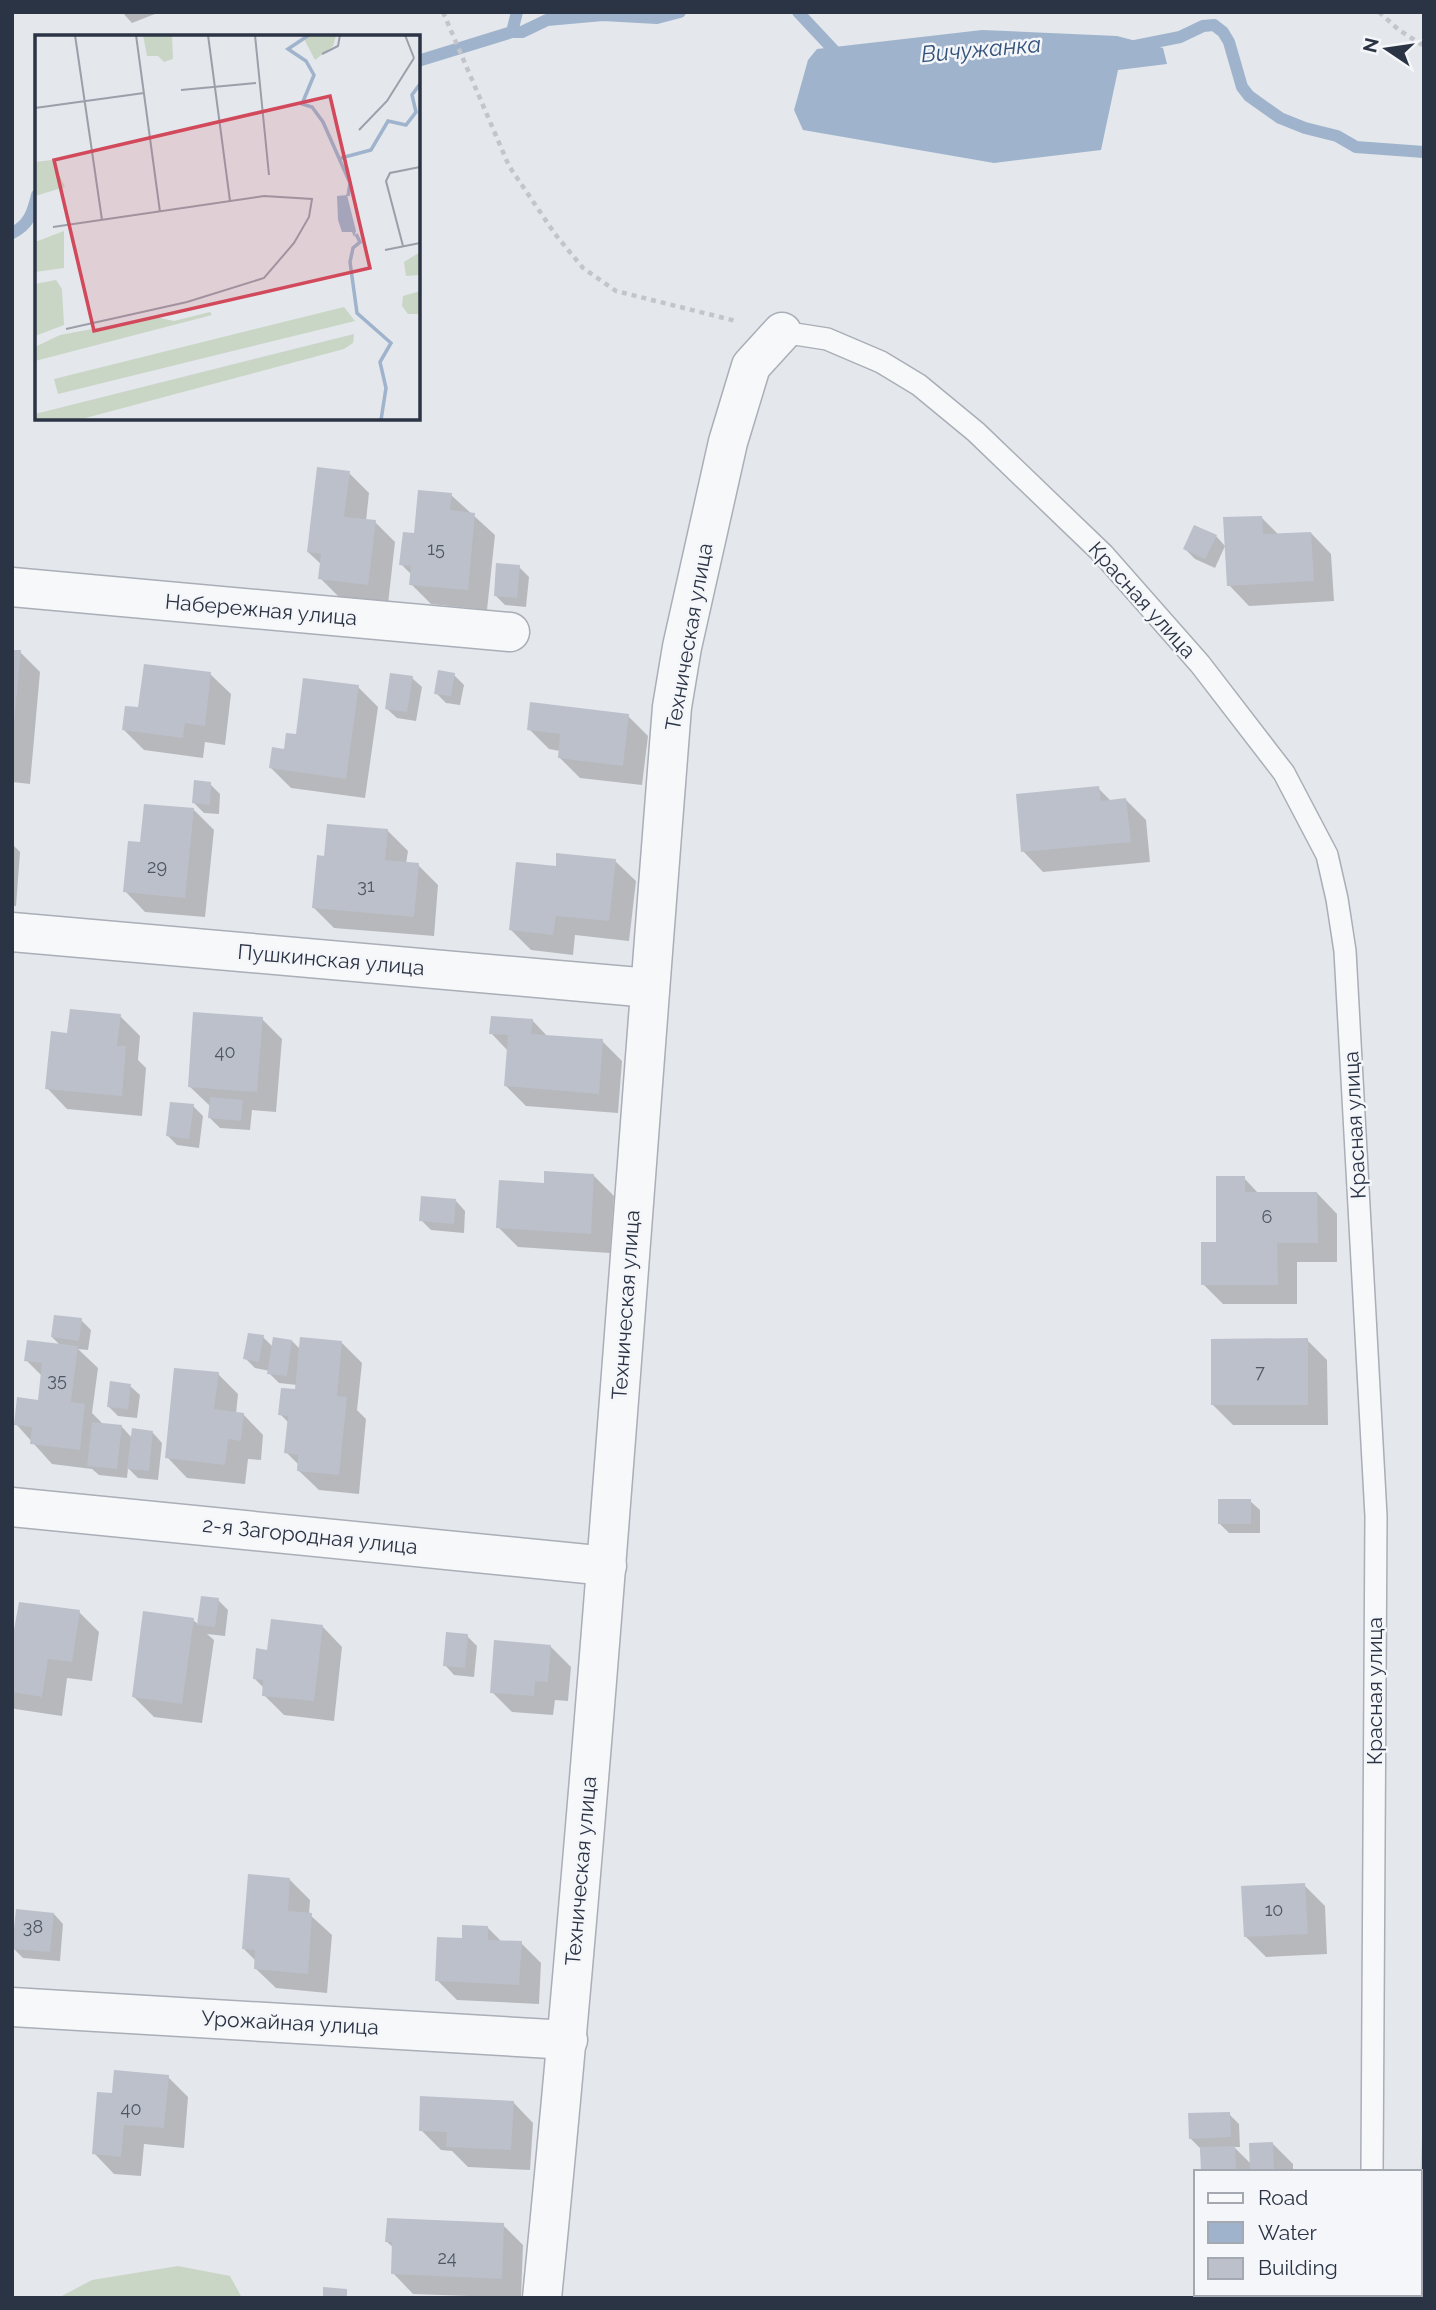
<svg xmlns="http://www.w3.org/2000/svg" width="1436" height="2310" font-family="Raleway,sans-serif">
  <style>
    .green { fill: #c9d6c5 }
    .water { fill: #9fb4cc }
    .shadow { fill: #0003 }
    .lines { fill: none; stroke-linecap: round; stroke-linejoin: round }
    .stream { stroke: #9fb4cc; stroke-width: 12 }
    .building { fill: #bbc0ca }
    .lane-casing { stroke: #a9aeb7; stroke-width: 24 }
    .street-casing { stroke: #a9aeb7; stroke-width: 41 }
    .path { stroke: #c2c5cb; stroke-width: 4.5; stroke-dasharray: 5 5; stroke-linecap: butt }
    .lane { stroke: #f7f8fa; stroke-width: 21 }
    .street { stroke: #f7f8fa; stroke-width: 38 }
    .labels { text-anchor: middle; stroke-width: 5; stroke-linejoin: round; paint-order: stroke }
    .number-label { font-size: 18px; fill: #4f5766 }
    .street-label { font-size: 21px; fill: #2b3445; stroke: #f4f6f9 }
    .water-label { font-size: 23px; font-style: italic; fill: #34527a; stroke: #f4f6f9 }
    .inset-river { fill: none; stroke: #9fb4cc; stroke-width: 3.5 }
    .inset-road { fill: none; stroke: #9a9fa9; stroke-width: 2 }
    .view { fill: #d1495b; fill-opacity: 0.15; stroke: #d1495b; stroke-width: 3.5 }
    .inset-edge { fill: none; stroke: #2b3445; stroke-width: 3.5 }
  </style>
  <rect width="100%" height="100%" fill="#e4e7ec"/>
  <g class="green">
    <polygon points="1424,2087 1424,2298 1416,2298 1416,2294 1420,2294 1420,2184"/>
    <polygon points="178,2266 230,2276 242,2298 58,2298 92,2280"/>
  </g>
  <polygon class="water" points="982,30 1117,36 1163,48 1167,64 1118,70 1101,150 994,163 803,130 794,110 808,60 817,49"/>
  <g class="shadow">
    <polygon points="160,12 132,23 122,12"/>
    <polygon points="349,473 369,493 366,521 375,522 395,542 388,604 341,599 320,578 322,565 308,552"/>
    <polygon points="451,495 495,535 487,610 431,604 411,584 412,575 401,564 415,535"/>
    <polygon points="1261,517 1279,535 1311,533 1331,554 1334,601 1249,606 1229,585"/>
    <polygon points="1216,536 1225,546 1215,568 1195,559 1185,549"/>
    <polygon points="519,567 529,577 526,607 505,605 495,595"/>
    <polygon points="12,651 20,652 40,672 30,784 12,782"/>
    <polygon points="210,674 231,694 225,745 205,742 203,758 144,750 124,730 139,709"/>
    <polygon points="454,675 464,685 460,705 446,703 436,693"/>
    <polygon points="412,678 422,687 416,721 397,718 387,709"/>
    <polygon points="358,687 378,707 365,798 291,788 271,768 297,736"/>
    <polygon points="628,716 648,736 642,785 580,778 559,757 560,751 549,749 529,729"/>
    <polygon points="210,784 220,794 219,814 204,813 194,803"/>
    <polygon points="1098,788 1111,801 1126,800 1146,820 1150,862 1043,872 1023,851"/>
    <polygon points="194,810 214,830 205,917 145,912 125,891 141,844"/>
    <polygon points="387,830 408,851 406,864 418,865 438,885 434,936 334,928 314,908 326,858"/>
    <polygon points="12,844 20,852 16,906 12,906"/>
    <polygon points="615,861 636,881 629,941 575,935 573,955 531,950 511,930 557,868"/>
    <polygon points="120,1016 140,1036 138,1060 146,1068 142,1116 67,1109 47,1088 69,1035"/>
    <polygon points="262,1019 282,1039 276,1112 252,1110 250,1130 220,1128 210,1118 210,1106 189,1086"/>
    <polygon points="532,1020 548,1037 602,1041 622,1061 618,1113 526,1106 506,1086 508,1051 491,1033"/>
    <polygon points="193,1106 203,1116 199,1148 177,1145 167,1135"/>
    <polygon points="594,1176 614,1196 610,1253 518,1247 498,1227 545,1185"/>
    <polygon points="1244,1178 1259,1194 1317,1193 1337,1214 1337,1262 1297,1262 1297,1304 1223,1304 1203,1284"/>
    <polygon points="456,1201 465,1211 464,1233 431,1230 421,1220"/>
    <polygon points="81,1320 91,1330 88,1350 78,1349 98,1368 92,1413 104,1425 122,1427 132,1438 153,1433 162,1443 158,1480 138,1478 128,1468 127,1478 99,1475 92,1469 52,1464 16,1424 39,1402 42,1376 26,1360 61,1346 52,1337"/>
    <polygon points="263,1337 273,1347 292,1341 301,1350 342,1343 362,1363 357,1410 366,1419 359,1494 319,1490 298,1470 299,1465 286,1452 289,1423 280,1414 296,1391 297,1385 279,1383 269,1373 270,1371 255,1368 245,1358"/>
    <polygon points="1307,1340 1327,1360 1328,1425 1233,1425 1213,1405"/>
    <polygon points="218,1374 238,1394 236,1414 243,1414 263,1435 261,1460 248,1459 245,1484 187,1478 167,1457"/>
    <polygon points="130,1386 140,1395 137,1418 118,1416 108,1406"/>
    <polygon points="1250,1501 1260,1510 1260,1533 1229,1533 1219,1523"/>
    <polygon points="218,1600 228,1610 225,1636 207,1634 214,1640 202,1723 154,1717 133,1696 193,1620 199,1625"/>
    <polygon points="79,1612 99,1632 92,1681 67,1678 62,1716 15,1709 12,1707 12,1643"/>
    <polygon points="322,1626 342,1647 334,1721 284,1715 264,1695 264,1688 255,1679 268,1652"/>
    <polygon points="467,1636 477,1646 474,1677 454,1675 445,1665"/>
    <polygon points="550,1646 571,1667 568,1701 555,1700 553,1715 512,1712 492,1692"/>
    <polygon points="290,1880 310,1900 309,1914 332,1935 327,1993 276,1988 255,1968 256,1961 244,1949"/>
    <polygon points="1304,1885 1325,1906 1327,1954 1266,1957 1245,1936"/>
    <polygon points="54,1914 63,1924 60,1961 23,1958 13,1948"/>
    <polygon points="488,1928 502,1942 521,1943 541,1963 539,2004 457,2000 437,1980 464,1940"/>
    <polygon points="168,2077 188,2097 184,2148 144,2144 141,2176 114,2174 94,2153 114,2095"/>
    <polygon points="513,2102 533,2123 530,2170 468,2167 452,2151 441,2150 421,2130"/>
    <polygon points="1229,2114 1239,2124 1240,2147 1234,2147 1251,2164 1273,2144 1293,2164 1293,2171 1311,2172 1203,2172 1200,2148 1190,2138"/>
    <polygon points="503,2225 523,2245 521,2298 413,2294 393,2273 394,2248 387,2242"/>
    <rect x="1212" y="2294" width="44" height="4"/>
  </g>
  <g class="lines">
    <g class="stream">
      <polyline points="798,12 842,59"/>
      <polyline points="512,32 517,12"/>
      <polyline points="1130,47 1180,37 1203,26 1214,25 1223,32 1229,42 1242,87 1249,96 1280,118 1305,128 1337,136 1356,147 1424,152"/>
      <polyline points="418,61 512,32 522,32 547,20 603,15 657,18 680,12"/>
      <path d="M12 233C29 225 33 212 37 195"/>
    </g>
  </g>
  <g class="building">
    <polygon points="317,467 350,471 344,517 376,520 368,585 318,579 321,554 307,552"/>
    <polygon points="418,490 452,493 450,510 475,513 468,590 409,585 411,566 399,565 403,532 414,533"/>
    <polygon points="1262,516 1263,534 1311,532 1314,581 1227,586 1223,517"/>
    <polygon points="1194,525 1217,535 1205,559 1183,549"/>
    <polygon points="496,563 520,565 517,598 494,596"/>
    <polygon points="12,650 21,650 14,723 12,723"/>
    <polygon points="144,664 211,672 205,726 185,723 183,738 122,730 125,706 138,707"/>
    <polygon points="438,670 455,673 451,696 434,694"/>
    <polygon points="390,673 413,676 407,712 385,709"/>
    <polygon points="303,678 359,685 346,779 269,768 272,747 284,749 286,733 296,734"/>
    <polygon points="530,702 629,714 623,766 558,758 560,734 527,730"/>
    <polygon points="194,780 211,782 210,805 192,803"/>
    <polygon points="1099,786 1101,801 1126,798 1131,842 1021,852 1016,794"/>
    <polygon points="144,804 194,808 185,898 123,892 128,841 140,842"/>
    <polygon points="327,824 388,829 385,860 419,863 414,917 312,908 317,855 324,856"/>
    <polygon points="556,853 616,859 609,921 556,916 553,935 509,930 516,862 556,866"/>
    <polygon points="70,1009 121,1014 117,1046 126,1046 122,1096 45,1089 51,1031 67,1033"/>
    <polygon points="193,1012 263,1017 257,1092 188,1087"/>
    <polygon points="491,1016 533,1019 531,1034 603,1039 599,1094 504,1086 508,1035 489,1034"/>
    <polygon points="210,1097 243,1100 241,1121 208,1118"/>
    <polygon points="170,1102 194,1104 189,1139 166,1136"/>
    <polygon points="544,1171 594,1174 591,1234 496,1228 499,1180 544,1183"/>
    <polygon points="1216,1176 1245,1176 1245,1192 1317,1192 1318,1243 1277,1243 1278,1285 1201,1285 1201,1242 1216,1242"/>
    <polygon points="421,1196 456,1199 454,1224 419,1221"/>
    <polygon points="54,1315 82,1318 79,1341 51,1337"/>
    <polygon points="248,1333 264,1335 259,1362 243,1359"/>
    <polygon points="273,1337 292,1340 287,1376 267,1374"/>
    <polygon points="300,1337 342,1341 337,1396 347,1397 339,1475 297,1471 298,1455 284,1453 288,1416 278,1415 281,1388 295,1389"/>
    <polygon points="1308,1338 1308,1405 1211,1405 1211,1339"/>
    <polygon points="27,1340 78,1346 71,1402 85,1404 80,1450 30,1444 32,1427 14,1425 17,1397 38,1400 42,1363 24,1361"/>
    <polygon points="174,1368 219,1372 214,1409 244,1413 241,1441 228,1439 225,1465 165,1458"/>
    <polygon points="110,1381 131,1384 128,1409 107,1407"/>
    <polygon points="92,1422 122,1425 117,1469 87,1466"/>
    <polygon points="132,1428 153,1431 149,1471 127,1469"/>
    <rect x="1218" y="1499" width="33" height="25"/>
    <polygon points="201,1596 219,1598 215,1627 197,1625"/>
    <polygon points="19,1602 80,1610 72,1662 48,1659 42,1697 12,1692 12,1641"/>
    <polygon points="143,1611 194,1618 182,1704 132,1697"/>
    <polygon points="271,1619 323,1625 314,1701 262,1696 263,1680 253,1679 256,1648 267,1650"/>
    <polygon points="446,1632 468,1634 465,1668 443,1666"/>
    <polygon points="494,1640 551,1645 548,1682 535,1681 534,1696 490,1693"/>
    <polygon points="248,1874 290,1878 288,1911 312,1913 308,1974 254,1969 255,1950 242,1949"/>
    <polygon points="1305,1883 1308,1934 1244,1937 1241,1886"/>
    <polygon points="16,1909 54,1913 50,1952 12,1949"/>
    <polygon points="462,1925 488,1926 488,1940 522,1941 519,1985 435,1981 437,1937 462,1938"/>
    <polygon points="114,2070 169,2075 164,2128 124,2125 121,2157 92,2154 97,2092 112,2093"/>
    <polygon points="420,2096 514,2101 511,2150 446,2147 447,2132 419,2131"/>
    <polygon points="1230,2112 1231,2137 1189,2139 1188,2113"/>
    <polygon points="1273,2142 1274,2172 1250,2172 1249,2143"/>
    <polygon points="1235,2146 1236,2172 1201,2172 1200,2147"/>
    <polygon points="387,2218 504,2223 502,2279 391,2274 392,2242 385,2242"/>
    <polygon points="323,2287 347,2289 347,2298 323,2298"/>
    <rect x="1210" y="2294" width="37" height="4"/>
  </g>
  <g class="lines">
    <g class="lane-casing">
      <g id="lane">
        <polyline points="782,332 827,339 881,362 919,385 976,432 1103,554 1200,664 1284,773 1327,855 1337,899 1345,951 1376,1516 1372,2172"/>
        <polyline points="1371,2298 1371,2294"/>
      </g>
    </g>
    <g class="street-casing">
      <g id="street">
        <polyline points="12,587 510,632"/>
        <polyline points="12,932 650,988"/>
        <polyline points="12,1507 607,1566"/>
        <polyline points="12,2007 568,2040"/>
        <path d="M542 2298C595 1768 630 1237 672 707L682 647 728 442 751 366 782 332"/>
      </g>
    </g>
    <g class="path">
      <polyline points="443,12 509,166 555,234 583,268 616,291 736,321"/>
      <polyline points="1379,12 1399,30 1424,46"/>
    </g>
    <use href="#lane" class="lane"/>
    <use href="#street" class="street"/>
  </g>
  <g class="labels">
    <g class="number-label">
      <text x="436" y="555">15</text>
      <text x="157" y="873">29</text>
      <text x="366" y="892">31</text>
      <text x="225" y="1058">40</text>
      <text x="1267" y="1223">6</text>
      <text x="1260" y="1378">7</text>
      <text x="57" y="1386">35</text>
      <text x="1274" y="1916">10</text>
      <text x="33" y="1933">38</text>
      <text x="131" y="2115">40</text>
      <text x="447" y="2264">24</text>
    </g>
    <g class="street-label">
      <text transform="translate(1142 600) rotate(48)" y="7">Красная улица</text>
      <text transform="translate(261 610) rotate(5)" y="7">Набережная улица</text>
      <text transform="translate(689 637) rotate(-80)" y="7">Техническая улица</text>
      <text transform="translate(331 960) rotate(5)" y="7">Пушкинская улица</text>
      <text transform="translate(1355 1125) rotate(-93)" y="7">Красная улица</text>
      <text transform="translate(626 1305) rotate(-86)" y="7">Техническая улица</text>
      <text transform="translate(310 1536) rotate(6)" y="7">2-я Загородная улица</text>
      <text transform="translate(1375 1691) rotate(-90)" y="7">Красная улица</text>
      <text transform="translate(581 1871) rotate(-85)" y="7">Техническая улица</text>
      <text transform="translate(290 2023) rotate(3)" y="7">Урожайная улица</text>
    </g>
    <g class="water-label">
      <text transform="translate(981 49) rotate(-5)" y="8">Вичужанка</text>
    </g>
  </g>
  <g transform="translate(35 35)">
    <rect width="385" height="385" fill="#e4e7ec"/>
    <path d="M108 0H137L138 24 129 27 123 21H112ZM267 0H301V1L298 11 280 25ZM17 125 30 152 0 161V127ZM29 196V233L0 237V207ZM385 217V240L371 241 369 227ZM21 245 27 254 29 290 0 301V249ZM385 256V279H373L367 271 368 261ZM309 272 320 286 23 359 19 344ZM175 277 177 280 0 326V312L25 300 121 282 139 286ZM319 299 318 308 309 314 43 385H0V379Z" fill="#c9d6c5"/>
    <path d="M312 160 321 196 319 202 317 197H307L303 185 302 161Z" fill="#9fb4cc"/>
    <path class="inset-river" d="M274 0 253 14 271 26 279 40 267 69 277 72 288 87 315 148 313 161M306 123 336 115 353 86 371 90 381 77 377 60 385 49M321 199 325 207 318 213 315 227 322 278 356 308 345 327 351 353 346 385"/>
    <path class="inset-road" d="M40 0 67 185M101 0 125 177M173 0 195 166M220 0 234 140M370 0 379 23M287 19 303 11 305 0M146 55 221 48M0 73 109 58M324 95 352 66 379 23M18 192 229 161 277 164 274 182 259 208 229 243 152 267 31 294M368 211 351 146 355 138 385 132M350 215 385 208"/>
    <path class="view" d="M295 61 335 233 59 296 19 125Z"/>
    <rect width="385" height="385" class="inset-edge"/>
  </g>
  <rect width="1436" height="2310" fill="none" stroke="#2b3445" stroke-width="28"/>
  <rect x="1194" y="2170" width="228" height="126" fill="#f4f6f9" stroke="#a4a8b1" stroke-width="2"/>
  <rect x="1208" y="2193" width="35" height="10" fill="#f7f8fa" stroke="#a4a8b1" stroke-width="2"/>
  <text x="1258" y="2205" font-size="21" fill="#2b3445">Road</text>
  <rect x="1208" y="2222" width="35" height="21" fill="#9fb4cc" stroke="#a4a8b1" stroke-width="2"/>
  <text x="1258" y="2240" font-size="21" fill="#2b3445">Water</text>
  <rect x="1208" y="2258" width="35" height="21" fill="#bbc0ca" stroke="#a4a8b1" stroke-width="2"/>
  <text x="1258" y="2275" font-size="21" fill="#2b3445">Building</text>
  <g transform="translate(1387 49) rotate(283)" stroke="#f4f6f9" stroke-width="5" paint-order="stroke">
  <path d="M0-5L12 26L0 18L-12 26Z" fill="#2b3445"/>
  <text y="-10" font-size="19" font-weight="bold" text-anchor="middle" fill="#2b3445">N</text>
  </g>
</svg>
